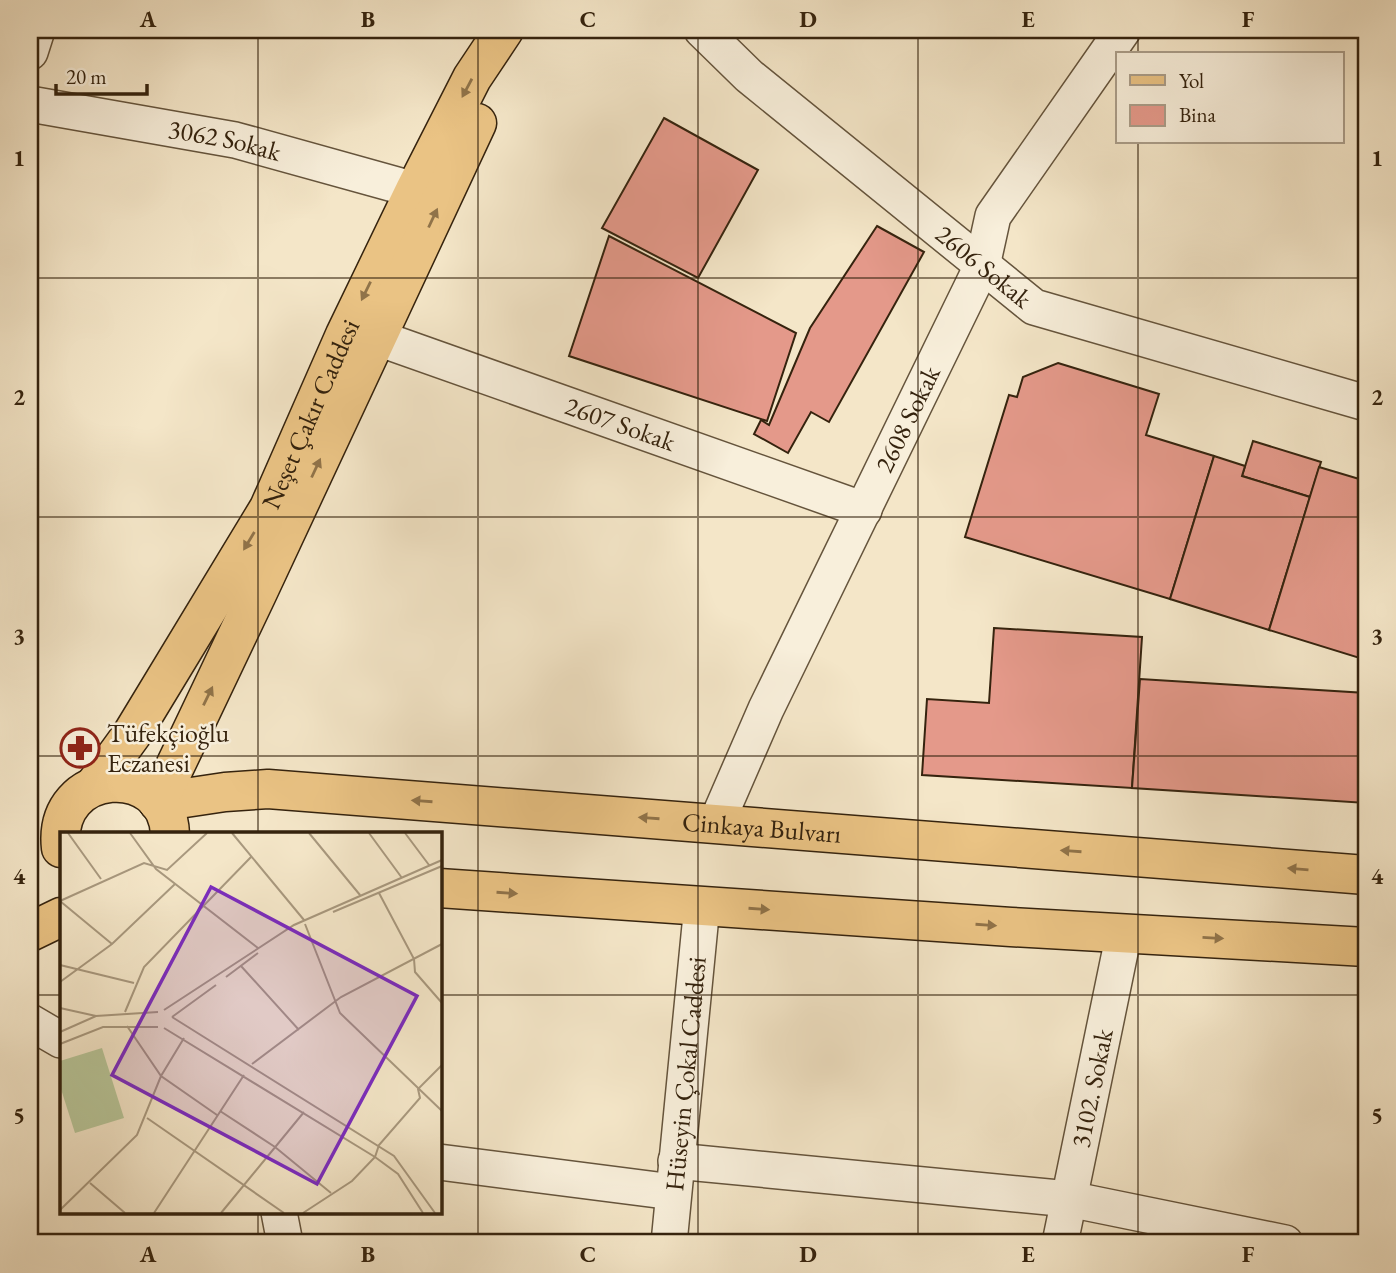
<svg xmlns="http://www.w3.org/2000/svg" width="1396" height="1273" font-family="'EB Garamond',serif">
  <style>
    .building { fill: #e4998a; stroke: #35230e; stroke-width: 2 }
    .lines { fill: none; stroke-linecap: round; stroke-linejoin: round }
    .minor-casing { stroke: #65543c; stroke-width: 38 }
    .major-casing { stroke: #35230e; stroke-width: 41 }
    .minor { stroke: #f8efdb; stroke-width: 35 }
    .major { stroke: #eac384; stroke-width: 38 }
    .oneway { fill: #907349 }
    .grid { fill: none; stroke: #35230e; stroke-width: 2; stroke-opacity: 0.55 }
    .labels { text-anchor: middle; stroke-width: 5; stroke-linejoin: round; paint-order: stroke }
    .street-label { font-size: 26px; fill: #35230e; stroke: #f8efdb }
    .poi-label { font-size: 26px; fill: #35230e; stroke: #f8efdb; text-anchor: start }
    .inset-road { fill: none; stroke: #a8987e; stroke-width: 2 }
    .view { fill: #7b2cbf; fill-opacity: 0.15; stroke: #7b2cbf; stroke-width: 3.5 }
    .inset-edge { fill: none; stroke: #35230e; stroke-width: 3.5 }
    .neatline { fill: none; stroke: #35230e; stroke-width: 2.5 }
    .grid-label { font-size: 23px; text-anchor: middle; font-weight: bold; fill: #35230e }
  </style>
  <rect width="100%" height="100%" fill="#f4e6c8"/>
  <filter id="stains"><feTurbulence type="fractalNoise" baseFrequency=".00286" numOctaves="4"/><feColorMatrix values="0 0 0 0 .2 0 0 0 0 .09 0 0 0 0 .02 0 0 0 .5 -.17"/></filter>
  <radialGradient id="worn" r=".72"><stop offset=".6" stop-color="#630" stop-opacity="0"/><stop offset="1" stop-color="#630" stop-opacity=".3"/></radialGradient>
  <g class="building">
    <polygon points="664,118 758,170 698,278 602,228"/>
    <polygon points="877,226 924,252 829,422 811,412 788,453 754,434 761,420 769,425 810,328"/>
    <polygon points="609,236 796,333 767,421 569,356"/>
    <polygon points="1058,363 1159,394 1146,435 1214,456 1170,599 965,537 1009,395 1017,397 1023,377"/>
    <polygon points="1253,441 1321,462 1310,497 1242,476"/>
    <polygon points="1214,456 1245,466 1242,476 1310,497 1269,630 1170,599"/>
    <polygon points="1319,467 1366,481 1366,660 1269,630"/>
    <polygon points="994,628 1142,637 1132,788 922,775 927,699 989,703"/>
    <polygon points="1140,679 1366,693 1366,803 1132,788"/>
  </g>
  <g class="lines">
    <g class="minor-casing">
      <g id="minor">
        <path id="s1" d="M702 30 749 76 1034 307 1366 403"/>
        <polyline points="30,52 37,30"/>
        <path id="s2" d="M30 104 235 140 415 190"/>
        <path id="s3" d="M378 338 864 510"/>
        <path id="s4" d="M716 824 766 709 982 266 993 216 1123 30"/>
        <polyline points="30,1022 61,1040"/>
        <polyline points="676,1161 1069,1199 1285,1243"/>
        <polyline points="439,1162 673,1192"/>
        <polyline points="279,1212 285,1243"/>
        <path id="s5" d="M669 1243 702 905"/>
        <path id="s6" d="M1060 1243 1124 933"/>
      </g>
    </g>
    <g class="major-casing">
      <g id="major">
        <path id="s7" d="M95 785 132 734 269 508 345 335 415 190 472 78 504 30"/>
        <path id="s8" d="M158 802 225 792 268 789 1366 875"/>
        <polyline points="158,802 257,594 477,123"/>
        <path d="M61 848C52 766 167 761 170 834"/>
        <polyline points="439,888 1011,927 1366,947"/>
        <polyline points="30,932 61,917"/>
      </g>
    </g>
    <use href="#minor" class="minor"/>
    <use href="#major" class="major"/>
  </g>
  <defs><path id="oneway-solid" d="M-6-.8H1V-3.2L6.5 0L1 3.2V.8H-6Z" transform="scale(1.75)"/></defs>
  <g class="oneway">
    <use href="#oneway-solid" transform="translate(467 88) rotate(118)"/>
    <use href="#oneway-solid" transform="translate(433 218) rotate(-65)"/>
    <use href="#oneway-solid" transform="translate(366 291) rotate(116)"/>
    <use href="#oneway-solid" transform="translate(316 468) rotate(-65)"/>
    <use href="#oneway-solid" transform="translate(249 541) rotate(121)"/>
    <use href="#oneway-solid" transform="translate(208 696) rotate(-64)"/>
    <use href="#oneway-solid" transform="translate(422 801) rotate(-176)"/>
    <use href="#oneway-solid" transform="translate(649 818) rotate(-176)"/>
    <use href="#oneway-solid" transform="translate(1071 851) rotate(-176)"/>
    <use href="#oneway-solid" transform="translate(1298 869) rotate(-175)"/>
    <use href="#oneway-solid" transform="translate(507 893) rotate(4)"/>
    <use href="#oneway-solid" transform="translate(759 909) rotate(4)"/>
    <use href="#oneway-solid" transform="translate(986 925) rotate(4)"/>
    <use href="#oneway-solid" transform="translate(1213 938) rotate(3)"/>
  </g>
  <path class="grid" d="M258 30V834M478 30V1243M698 30V1243M918 30V1243M1138 30V54M1138 142V1243M30 278H1366M30 517H1366M30 756H1366M30 995H61M439 995H1366M258 1212V1243"/>
  <defs>
    <g id="pharmacy-ring" transform="scale(2.0125)"><circle r="9.5" fill="#f8efdb" stroke="#8f2418" stroke-width="1.5"/><path d="M-2-6h4v4h4v4h-4v4h-4v-4h-4v-4h4Z" fill="#8f2418"/></g>
  </defs>
  <g fill-rule="evenodd">
    <use href="#pharmacy-ring" x="80" y="748"/>
  </g>
  <g class="labels">
    <g class="street-label">
      <text dy="9" stroke="none"><textPath href="#s2" startOffset="198">3062 Sokak</textPath></text>
      <text dy="9" stroke="none"><textPath href="#s1" startOffset="368">2606 Sokak</textPath></text>
      <text dy="9" stroke="none"><textPath href="#s7" startOffset="430">Neşet Çakır Caddesi</textPath></text>
      <text dy="9" stroke="none"><textPath href="#s4" startOffset="448">2608 Sokak</textPath></text>
      <text dy="9" stroke="none"><textPath href="#s3" startOffset="257">2607 Sokak</textPath></text>
      <text dy="9" stroke="none"><textPath href="#s8" startOffset="606">Cinkaya Bulvarı</textPath></text>
      <text dy="9" stroke="none"><textPath href="#s5" startOffset="170">Hüseyin Çokal Caddesi</textPath></text>
      <text dy="9" stroke="none"><textPath href="#s6" startOffset="158">3102. Sokak</textPath></text>
    </g>
    <g class="poi-label">
      <text x="107" y="742">Tüfekçioğlu<tspan x="107" dy="30">Eczanesi</tspan></text>
    </g>
  </g>
  <g transform="translate(60 832)">
    <rect width="382" height="382" fill="#f4e6c8"/>
    <path d="M42 216 64 286 15 301 0 254V229Z" fill="#b8c699"/>
    <path class="inset-road" d="M8 1 41 47M70 1 96 37 198 116M172 1 244 88M249 1 300 63M309 1 342 46M345 1 369 33M319 61 354 127 355 140 382 171M0 69 84 31 107 38 147 1M0 69 52 112M273 80 382 34M245 92 280 181 382 279M0 133 74 151M181 134 239 198M166 145 198 121M0 150 52 112 115 52M0 176 36 184M104 178 234 93 382 28M65 180 84 135 191 25M112 185 334 324 375 381M112 185 156 153M67 194 101 244 157 283M104 196 315 325 338 342 363 381M0 200 36 184 98 180M0 212 43 195H98M192 232 281 165 382 112M160 279 215 315 271 361M87 286 224 381M30 351 65 381M0 378 77 303 101 244 124 206M94 381 184 243M161 381 244 280M243 381 292 349 315 325 319 313 360 266 358 257 382 233"/>
    <path class="view" d="M151 55 357 164 257 352 52 243Z"/>
    <rect width="382" height="382" class="inset-edge"/>
  </g>
  <rect width="1396" height="1273" fill="none" stroke="#f4e6c8" stroke-width="77"/>
  <rect x="1116" y="52" width="228" height="91" fill="#f8efdb" stroke="#aa9d89" stroke-width="2"/>
  <rect x="1130" y="75" width="35" height="10" fill="#eac384" stroke="#aa9d89" stroke-width="2"/>
  <text x="1179" y="88" font-size="21" fill="#35230e">Yol</text>
  <rect x="1130" y="105" width="35" height="21" fill="#e4998a" stroke="#aa9d89" stroke-width="2"/>
  <text x="1179" y="122" font-size="21" fill="#35230e">Bina</text>
  <path d="M56 84v10h91v-10" fill="none" stroke="#35230e" stroke-width="3.5"/>
  <text x="66" y="84" font-size="21" fill="#35230e" stroke="#f8efdb" stroke-width="5" paint-order="stroke">20 m</text>
  <rect x="38" y="38" width="1320" height="1196" class="neatline"/>
  <g class="grid-label">
    <text x="148" y="27">A</text>
    <text x="368" y="27">B</text>
    <text x="588" y="27">C</text>
    <text x="808" y="27">D</text>
    <text x="1028" y="27">E</text>
    <text x="1248" y="27">F</text>
    <text x="19" y="166">1</text>
    <text x="1377" y="166">1</text>
    <text x="19" y="405">2</text>
    <text x="1377" y="405">2</text>
    <text x="19" y="644">3</text>
    <text x="1377" y="644">3</text>
    <text x="19" y="884">4</text>
    <text x="1377" y="884">4</text>
    <text x="19" y="1123">5</text>
    <text x="1377" y="1123">5</text>
    <text x="148" y="1262">A</text>
    <text x="368" y="1262">B</text>
    <text x="588" y="1262">C</text>
    <text x="808" y="1262">D</text>
    <text x="1028" y="1262">E</text>
    <text x="1248" y="1262">F</text>
  </g>
  <rect width="100%" height="100%" filter="url(#stains)"/>
  <rect width="100%" height="100%" fill="url(#worn)"/>
</svg>
